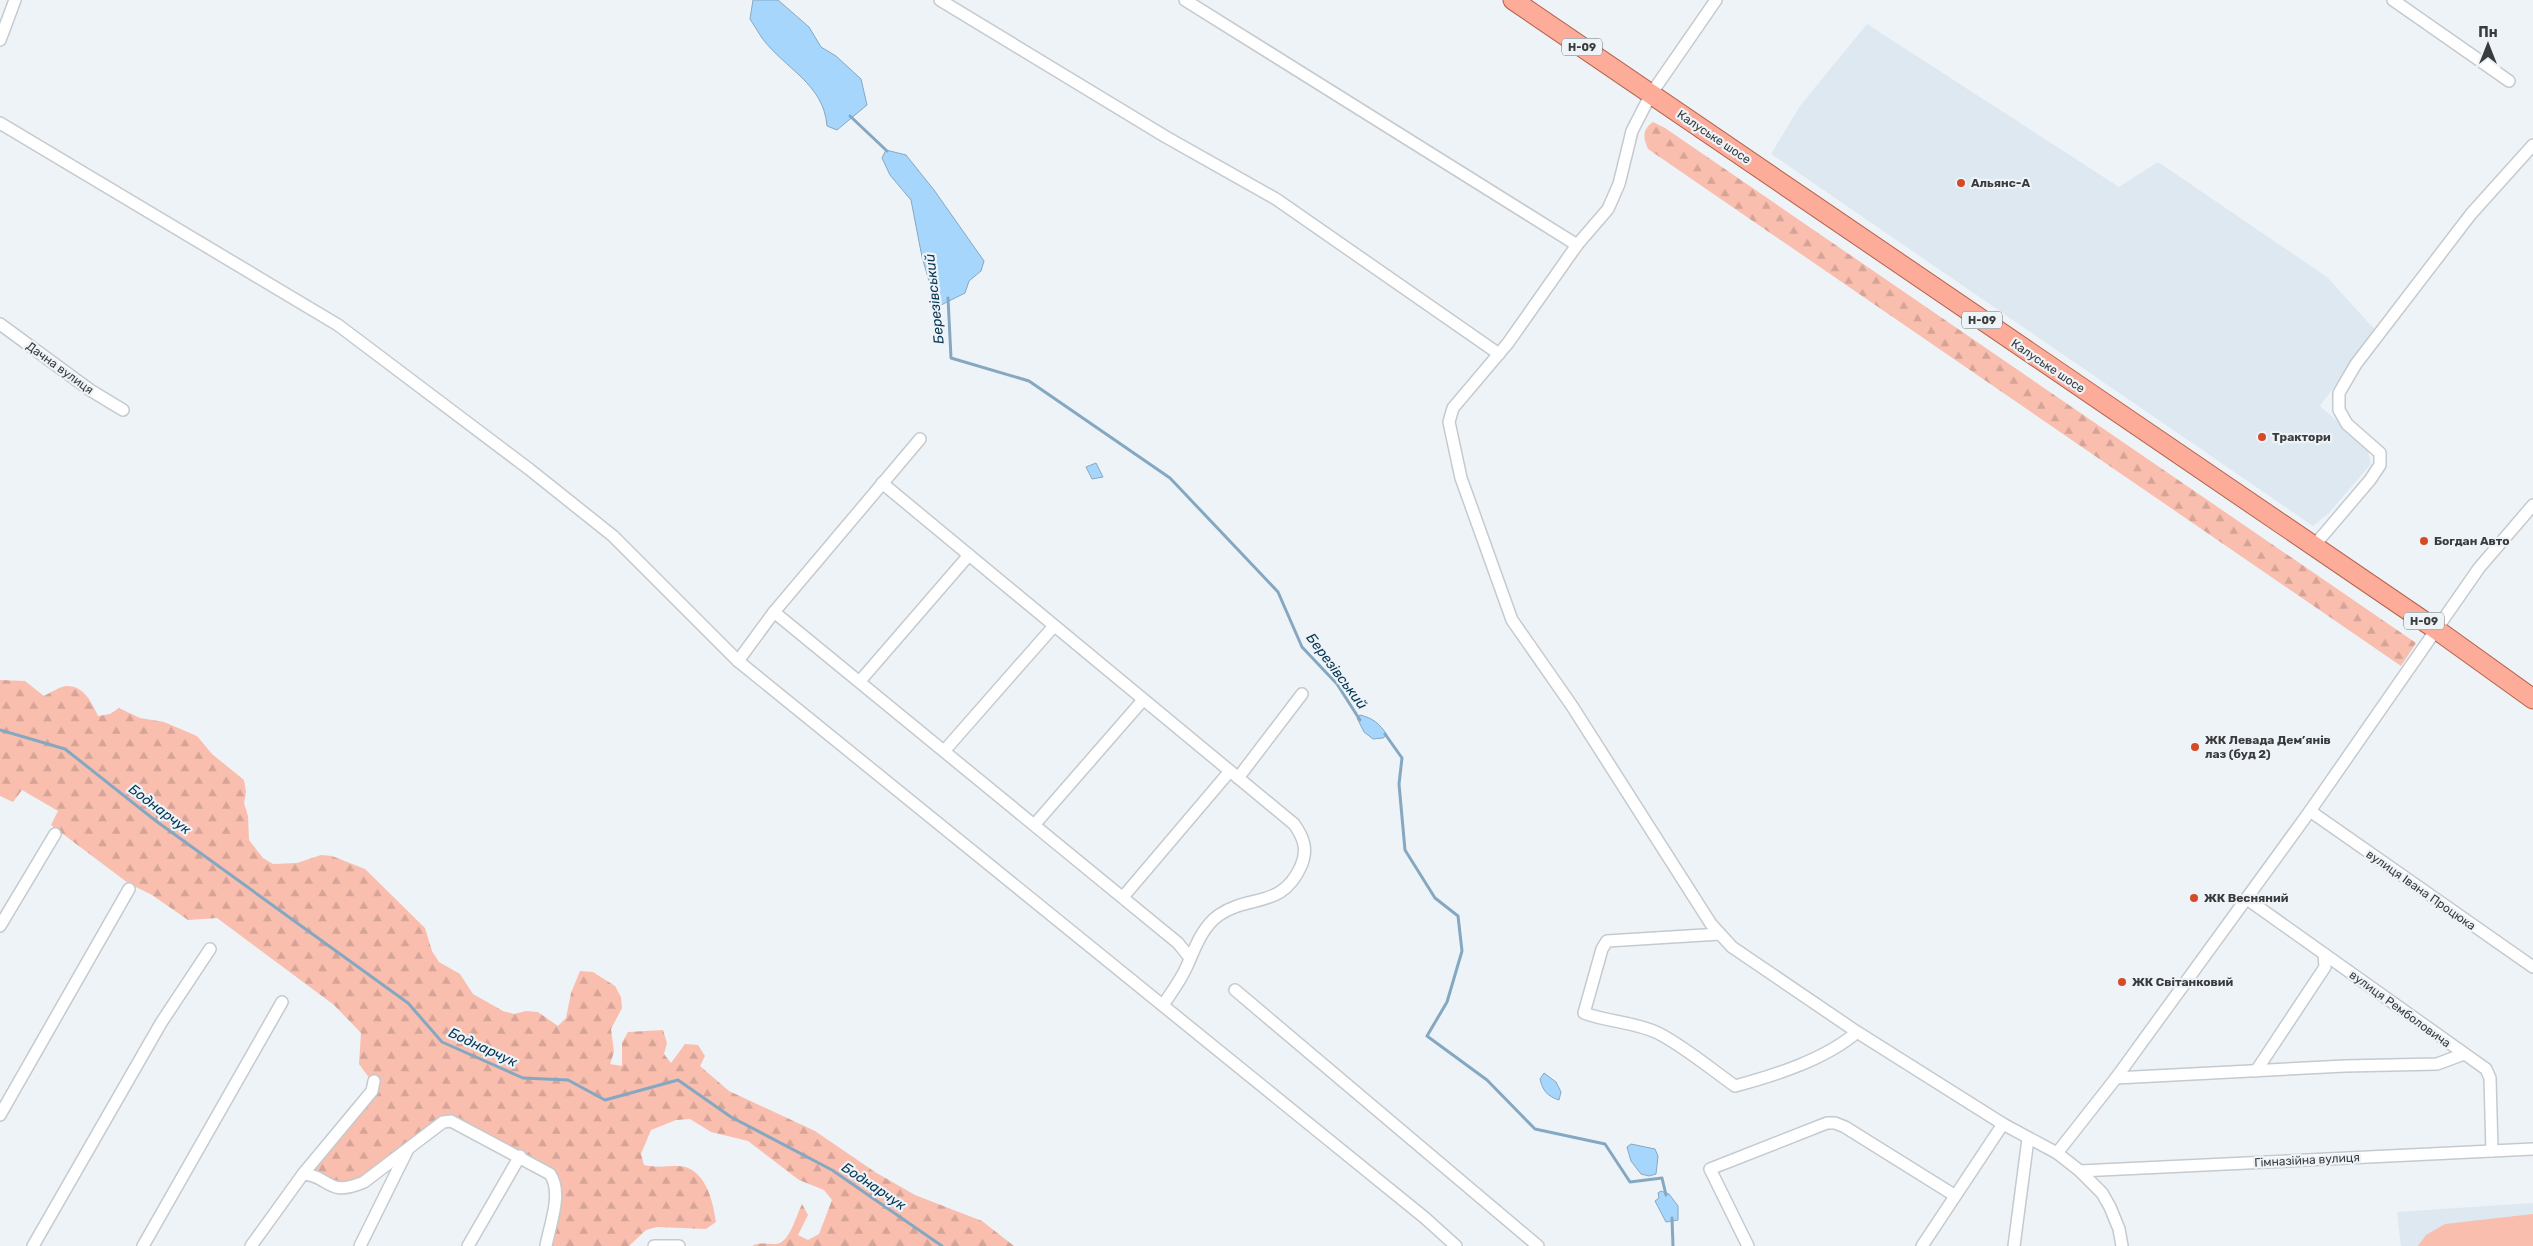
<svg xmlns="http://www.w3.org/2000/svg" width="2533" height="1246" font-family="Rubik,sans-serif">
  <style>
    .built { fill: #dde8f1 }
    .forest { fill: url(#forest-firs) }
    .garden { fill: #f9beae }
    .water { fill: #a6d6fc; stroke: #85a8c2 }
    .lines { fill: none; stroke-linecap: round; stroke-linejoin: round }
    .stream { stroke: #85a8c2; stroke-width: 3 }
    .minor-casing { stroke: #c4cace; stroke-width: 14 }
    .primary-casing { stroke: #b6614b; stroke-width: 21 }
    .minor { stroke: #fff; stroke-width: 11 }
    .primary { stroke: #fcac98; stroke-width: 19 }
    .poi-dot { fill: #d44b26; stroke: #eef3f8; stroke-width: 2 }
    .labels { text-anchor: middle; stroke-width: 4.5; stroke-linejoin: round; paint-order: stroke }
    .shield { fill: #eef3f8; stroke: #6f7274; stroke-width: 1 }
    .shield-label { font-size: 11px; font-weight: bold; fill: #393b3c }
    .street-label { font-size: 12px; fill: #393b3c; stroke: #eef3f8 }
    .poi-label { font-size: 12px; font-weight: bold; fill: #393b3c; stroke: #eef3f8; text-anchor: start }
    .water-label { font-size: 14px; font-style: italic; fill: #043654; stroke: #eef3f8 }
  </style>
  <defs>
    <pattern id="forest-firs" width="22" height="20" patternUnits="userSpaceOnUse" patternTransform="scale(1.25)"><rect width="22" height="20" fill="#f9beae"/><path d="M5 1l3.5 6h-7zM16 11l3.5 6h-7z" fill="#d6a497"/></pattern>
  </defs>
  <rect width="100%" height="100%" fill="#eef3f8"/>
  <g class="built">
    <polygon points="1867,24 2119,187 2158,162 2327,277 2375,330 2320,406 2367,447 2371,464 2329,513 2313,526 1771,154 1800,106"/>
    <polygon points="2533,1203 2533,1246 2401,1246 2397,1212"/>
  </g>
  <g class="forest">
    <path d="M1653 122 1665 128 2416 643 2401 666 1648 149C1643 137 1642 130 1653 122Z"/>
    <path d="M0 680 25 681 44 696C50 693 59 687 66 686 84 685 92 703 98 716L110 714 119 708 140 718 164 722 197 736 212 754 244 780 246 792 244 803 248 816 249 840 263 858 273 864 297 863 321 855 332 856 365 869 425 928 432 951 439 962 460 974 473 994 503 1011 514 1014 526 1011 538 1012 558 1026 566 1018 571 993 580 971 593 972 615 986 621 997 622 1008 611 1029 614 1052 610 1064 622 1066V1043L628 1032 663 1030 667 1043 664 1054 671 1063 685 1044 698 1045 705 1056 700 1066 729 1091 815 1131 875 1172 915 1195 982 1221 1014 1246H752C759 1242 766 1244 775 1244 789 1245 796 1216 802 1204L808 1215 798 1235 808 1240 819 1234 832 1200 824 1190 799 1180 748 1141 711 1132 690 1119 676 1120 651 1130 641 1154 644 1165C656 1168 666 1166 678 1166 706 1167 713 1202 716 1222L706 1229 657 1227 646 1230 629 1246H548L555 1176 456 1118 363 1180 348 1186 303 1169 370 1088V1079L359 1064 361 1033 334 1005 217 918 188 920 152 895 128 883 51 825 58 811 22 790 13 802 0 796Z"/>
  </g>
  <polygon class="garden" points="2533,1214 2533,1246 2418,1246 2426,1235 2445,1224"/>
  <g class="water">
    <path d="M753 0H778L809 27 821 47 836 56 861 79 867 105 837 130 827 126C824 84 785 69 762 38 758 32 754 25 750 19Z"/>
    <polygon points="886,150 906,155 934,190 984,261 981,271 969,281 965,293 939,306 935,301 922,257 911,200 890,175 882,158"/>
    <polygon points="1096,463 1103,477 1092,479 1086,467"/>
    <path d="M1360 715C1373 718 1380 724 1387 735L1383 738 1373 739 1364 732 1357 718Z"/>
    <path d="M1544 1073 1556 1082 1561 1092 1559 1100C1547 1096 1543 1091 1540 1079Z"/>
    <polygon points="1631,1144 1655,1149 1658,1156 1656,1174 1649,1176 1641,1174 1631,1161 1627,1147"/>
    <polygon points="1661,1191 1669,1194 1678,1206 1678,1220 1666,1222 1655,1201 1659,1198 1658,1193"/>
  </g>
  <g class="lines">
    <g class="stream">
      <polyline points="850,116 887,151"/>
      <polyline points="948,298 951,358 1029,381 1170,478 1278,592 1302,647 1337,684 1360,720"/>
      <polyline points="0,730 65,749 156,821 408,1003 442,1042 523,1078 568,1080 605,1100 678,1080 731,1117 832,1170 942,1246"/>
      <polyline points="1385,734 1402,758 1399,784 1405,850 1435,898 1458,916 1462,951 1447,1002 1427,1036 1487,1080 1535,1129 1605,1144 1630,1182 1662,1178 1666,1195"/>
      <polyline points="1672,1218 1673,1246"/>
    </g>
    <g class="minor-casing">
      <g id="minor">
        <polyline points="940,0 1166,137 1276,199 1499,354"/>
        <polyline points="1185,0 1577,245"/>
        <polyline points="1716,0 1651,94 1632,131 1619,184 1608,209 1577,245 1508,343 1453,408 1449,422 1461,478 1512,620 1572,706 1711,924 1732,947 1857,1032 2003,1124 2057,1153 2080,1171 2102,1193 2110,1207 2119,1229 2122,1246"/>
        <polyline points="2393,0 2509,81"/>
        <polyline points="0,40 15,0"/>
        <polyline points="0,123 338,325 529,469 613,536 738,661 1425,1218 1456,1246"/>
        <polyline points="0,324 90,390 123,410"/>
        <path d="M882 483 1294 824C1304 838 1308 850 1301 866 1282 909 1250 894 1219 915 1202 927 1195 948 1187 966 1181 980 1171 993 1163 1005"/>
        <polyline points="2313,547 2370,480 2380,465 2380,453 2347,424 2339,410 2339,393 2356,364 2471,214 2533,145"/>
        <polyline points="774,612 1178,943 1190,958"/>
        <polyline points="738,661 774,612 920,439"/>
        <polyline points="860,681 969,555"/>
        <polyline points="945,750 1054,626"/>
        <polyline points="1238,778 1302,694"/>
        <polyline points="2310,811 2533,967"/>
        <polyline points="1035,824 1143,700"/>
        <polyline points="1123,897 1230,771"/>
        <polyline points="2247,899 2486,1069 2490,1078 2492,1151"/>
        <polyline points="0,926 55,834"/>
        <path d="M1720 934 1607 941 1602 949 1584 1013C1608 1022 1635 1022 1658 1033 1685 1047 1711 1069 1735 1086 1776 1075 1826 1059 1857 1032"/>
        <polyline points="1235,990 1538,1246"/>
        <polyline points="2256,1071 2325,967 2324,954"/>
        <polyline points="2116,1078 2345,1066 2437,1064 2464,1054"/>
        <polyline points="0,1115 129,889"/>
        <polyline points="2057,1153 2116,1078 2310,811 2479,568 2533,505"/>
        <polyline points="2080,1171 2533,1149"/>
        <path d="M303 1174C331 1176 326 1198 364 1182L443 1122 451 1121 550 1174C563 1193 550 1224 546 1246"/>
        <polyline points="33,1246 161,1023 210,949"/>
        <polyline points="143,1246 282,1002"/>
        <polyline points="251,1246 303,1174 372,1091 374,1081"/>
        <polyline points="360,1246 407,1151"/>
        <polyline points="468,1246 520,1156"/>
        <polyline points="654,1246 679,1246"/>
        <polyline points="1748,1246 1710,1169 1827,1123 1835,1123 1845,1127 1954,1195"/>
        <polyline points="1922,1246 2003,1124"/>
        <polyline points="2014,1246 2028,1139"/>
      </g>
    </g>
    <g class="primary-casing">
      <polyline id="primary" points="1513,0 2437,630 2533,699"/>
    </g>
    <use href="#minor" class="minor"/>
    <use href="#primary" class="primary"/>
  </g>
  <g class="poi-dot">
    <circle cx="1961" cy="183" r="5"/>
    <circle cx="2262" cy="437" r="5"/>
    <circle cx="2424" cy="541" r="5"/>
    <circle cx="2195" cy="747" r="5"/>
    <circle cx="2194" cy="898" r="5"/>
    <circle cx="2122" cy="982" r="5"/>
  </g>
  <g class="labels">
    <g class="shield">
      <rect x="1562" y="38.5" width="40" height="17" rx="4"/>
      <rect x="1962" y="311.5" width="40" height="17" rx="4"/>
      <rect x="2404" y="612.5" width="40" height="17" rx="4"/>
    </g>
    <g class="shield-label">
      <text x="1582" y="51">Н-09</text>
      <text x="1982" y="324">Н-09</text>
      <text x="2424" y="625">Н-09</text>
    </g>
    <g class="street-label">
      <text transform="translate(1714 137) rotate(34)" y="4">Калуське шосе</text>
      <text transform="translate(2048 366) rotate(34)" y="4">Калуське шосе</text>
      <text transform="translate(60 368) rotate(36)" y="4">Дачна вулиця</text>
      <text transform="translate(2421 890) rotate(35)" y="4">вулиця Івана Процюка</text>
      <text transform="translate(2400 1009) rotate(36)" y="4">вулиця Ремболовича</text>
      <text transform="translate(2307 1160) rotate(-3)" y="4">Гімназійна вулиця</text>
    </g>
    <g class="poi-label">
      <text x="1971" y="187">Альянс-А</text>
      <text x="2272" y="441">Трактори</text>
      <text x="2434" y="545">Богдан Авто</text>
      <text x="2205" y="744">ЖК Левада Дем’янів<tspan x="2205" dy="14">лаз (буд 2)</tspan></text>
      <text x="2204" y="902">ЖК Весняний</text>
      <text x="2132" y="986">ЖК Світанковий</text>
    </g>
    <g class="water-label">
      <text transform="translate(934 299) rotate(-96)" y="5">Березівський</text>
      <text transform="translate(1337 671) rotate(53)" y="5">Березівський</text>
      <text transform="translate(160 809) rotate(37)" y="5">Боднарчук</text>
      <text transform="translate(483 1047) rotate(25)" y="5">Боднарчук</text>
      <text transform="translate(874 1186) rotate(34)" y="5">Боднарчук</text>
    </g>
  </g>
  <g transform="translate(2488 45)" stroke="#eef3f8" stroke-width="4" paint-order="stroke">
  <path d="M0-4L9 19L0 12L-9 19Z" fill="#393b3c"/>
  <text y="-8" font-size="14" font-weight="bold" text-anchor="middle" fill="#393b3c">Пн</text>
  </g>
</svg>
